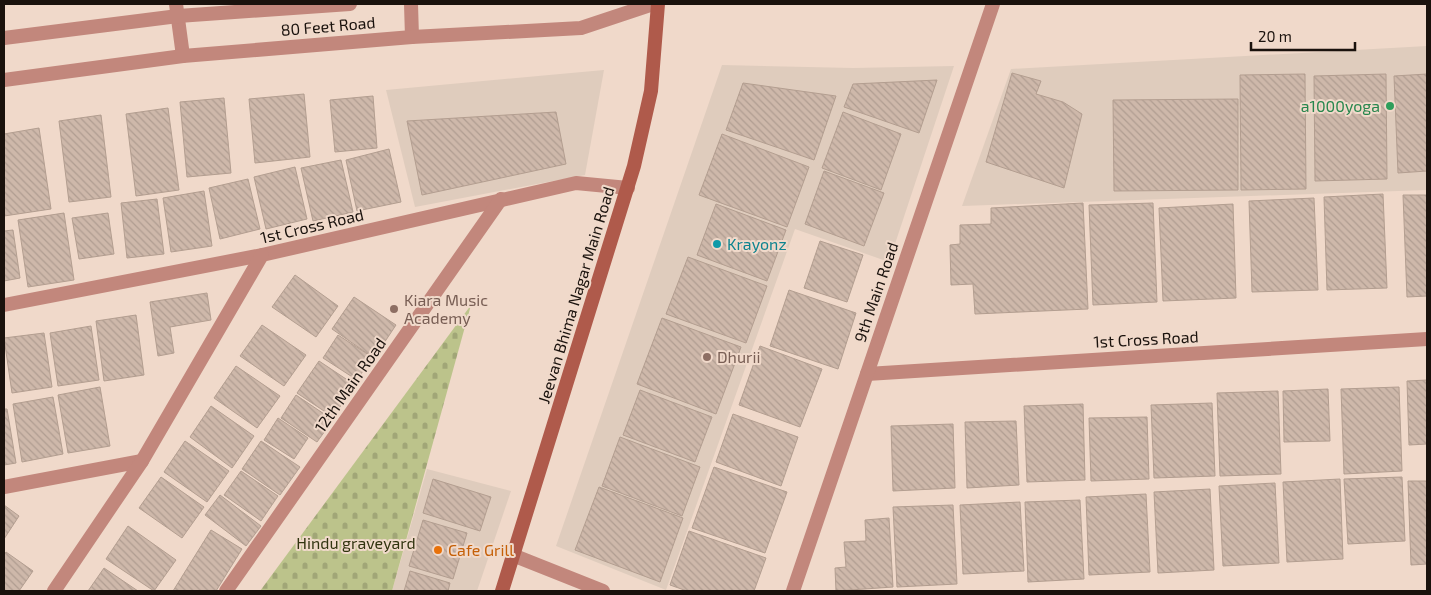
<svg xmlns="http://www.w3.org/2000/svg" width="1431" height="595" font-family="'Exo 2',sans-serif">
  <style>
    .commercial { fill: #dfccbd }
    .cemetery { fill: url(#cemetery-stones) }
    .building { fill: url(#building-back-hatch); stroke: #b39e90 }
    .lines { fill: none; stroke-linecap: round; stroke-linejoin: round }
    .service { stroke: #c2877c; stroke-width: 14 }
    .minor { stroke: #c2877c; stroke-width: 14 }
    .tertiary { stroke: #c2877c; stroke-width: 14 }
    .secondary { stroke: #af5a4b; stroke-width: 14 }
    .leisure-dot { fill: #2e9e5b; stroke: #f0d9ca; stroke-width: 2 }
    .culture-dot { fill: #0f9aa8; stroke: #f0d9ca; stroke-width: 2 }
    .education-dot { fill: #8d6e63; stroke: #f0d9ca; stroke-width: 2 }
    .food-dot { fill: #e8710a; stroke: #f0d9ca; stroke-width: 2 }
    .labels { text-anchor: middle; stroke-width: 4; stroke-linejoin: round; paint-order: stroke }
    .street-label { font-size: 16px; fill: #1a120d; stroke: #f0d9ca }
    .leisure-label { font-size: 16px; fill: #27864d; stroke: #f0d9ca; text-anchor: end }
    .culture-label { font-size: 16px; fill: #0d838f; stroke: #f0d9ca; text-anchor: start }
    .education-label { font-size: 16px; fill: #785e54; stroke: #f0d9ca; text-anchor: start }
    .park-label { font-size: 16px; fill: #31340f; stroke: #f0d9ca }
    .food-label { font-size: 16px; fill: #c56008; stroke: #f0d9ca; text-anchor: start }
  </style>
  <defs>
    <pattern id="cemetery-stones" width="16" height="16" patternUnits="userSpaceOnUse" patternTransform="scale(1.25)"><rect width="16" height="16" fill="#bcc38b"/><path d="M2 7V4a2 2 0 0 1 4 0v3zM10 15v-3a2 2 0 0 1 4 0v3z" fill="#a1a677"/></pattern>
    <pattern id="building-back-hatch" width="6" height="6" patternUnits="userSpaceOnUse" patternTransform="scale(1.25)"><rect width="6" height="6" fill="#ceb8aa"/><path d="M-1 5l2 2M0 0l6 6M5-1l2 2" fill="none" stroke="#b09d91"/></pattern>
  </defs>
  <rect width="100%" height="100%" fill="#f0d9ca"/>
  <g class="commercial">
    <polygon points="1427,46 1427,190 962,206 1011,69"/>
    <polygon points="722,65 853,68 954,66 889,262 795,229 666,590 556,546"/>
    <polygon points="604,70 585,175 415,207 386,90"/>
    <polygon points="427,469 511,491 477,591 392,591"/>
  </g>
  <polygon class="cemetery" points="471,305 392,591 260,591"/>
  <g class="building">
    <polygon points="1012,73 1041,81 1036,94 1063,102 1082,114 1064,188 986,162"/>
    <polygon points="1305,74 1306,189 1241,190 1240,75"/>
    <polygon points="1386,74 1387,179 1315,181 1314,76"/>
    <polygon points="1427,74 1427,171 1398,173 1394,76"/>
    <polygon points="937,80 919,133 844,107 853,84"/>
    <polygon points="743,83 836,96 814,160 726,130"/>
    <polygon points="304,94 310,157 255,163 249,99"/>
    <polygon points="373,96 377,148 335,152 330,100"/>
    <polygon points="224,98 231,173 187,177 180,102"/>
    <polygon points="1238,99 1238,190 1114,191 1113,100"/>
    <polygon points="168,108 179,190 136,196 126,114"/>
    <polygon points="556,112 566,164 422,195 407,121"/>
    <polygon points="843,112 901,134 881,190 822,168"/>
    <polygon points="101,115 111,197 69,202 59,121"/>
    <polygon points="39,128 51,209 4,216 4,134"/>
    <polygon points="722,134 809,167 787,227 699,195"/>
    <polygon points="389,149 401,202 357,211 346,160"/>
    <polygon points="341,160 353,212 313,221 301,168"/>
    <polygon points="295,167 307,219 266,229 254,177"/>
    <polygon points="824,171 884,193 864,246 805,224"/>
    <polygon points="248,179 260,229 220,239 209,188"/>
    <polygon points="204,191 212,246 171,252 163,198"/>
    <polygon points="1383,194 1387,288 1327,290 1324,197"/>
    <polygon points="1403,195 1427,195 1427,296 1407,297"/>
    <polygon points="1314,198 1318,290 1252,292 1249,201"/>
    <polygon points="157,199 164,254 127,258 121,203"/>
    <polygon points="1083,203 1088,309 975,314 973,284 951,285 950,245 960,244 960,225 991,224 991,208"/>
    <polygon points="1153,203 1157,302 1093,305 1089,205"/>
    <polygon points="716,204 786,230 767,281 697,255"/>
    <polygon points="1233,204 1236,298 1163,301 1159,208"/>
    <polygon points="64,213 74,280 28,287 18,220"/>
    <polygon points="108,213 114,254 79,259 72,218"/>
    <polygon points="13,230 20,278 4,281 4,231"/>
    <polygon points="820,241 863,255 847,302 804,288"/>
    <polygon points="688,257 767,286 746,343 666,314"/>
    <polygon points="295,275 338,306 316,337 272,307"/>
    <polygon points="789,290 856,313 838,369 770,346"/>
    <polygon points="207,293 211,320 170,327 174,353 158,356 150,302"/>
    <polygon points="354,297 396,325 374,358 332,329"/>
    <polygon points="136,315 144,375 104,381 96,321"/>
    <polygon points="662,318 741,347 716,414 637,384"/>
    <polygon points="262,325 306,355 284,386 240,356"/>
    <polygon points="91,326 99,380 58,386 50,333"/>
    <polygon points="44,333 52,387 12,393 4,338"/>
    <polygon points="338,335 372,357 357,380 323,358"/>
    <polygon points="760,346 822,369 800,427 739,405"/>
    <polygon points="319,361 355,385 333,417 297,393"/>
    <polygon points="236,366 280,396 257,428 214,398"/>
    <polygon points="1427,380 1427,444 1409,445 1407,381"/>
    <polygon points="100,387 110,446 68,453 58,395"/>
    <polygon points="1399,387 1402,471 1344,474 1341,389"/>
    <polygon points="1328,389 1330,441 1284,442 1283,391"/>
    <polygon points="640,390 712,417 695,462 623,435"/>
    <polygon points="1278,391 1281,474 1220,476 1217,393"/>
    <polygon points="296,395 333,420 317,442 281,418"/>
    <polygon points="53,397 63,454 22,462 13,404"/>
    <polygon points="1212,403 1215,476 1154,478 1151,405"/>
    <polygon points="1083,404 1085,480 1027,482 1024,406"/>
    <polygon points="211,406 254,436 232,468 190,437"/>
    <polygon points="4,409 7,409 16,463 4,465"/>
    <polygon points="733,414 798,437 781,486 716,462"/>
    <polygon points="1147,417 1149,479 1091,481 1089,418"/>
    <polygon points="278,418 308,438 294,459 264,440"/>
    <polygon points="1016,421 1019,485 967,488 965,422"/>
    <polygon points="953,424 955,488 893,491 891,426"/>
    <polygon points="620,437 700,467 682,516 602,486"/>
    <polygon points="185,441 229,471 207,502 164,472"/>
    <polygon points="261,441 300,467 280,495 242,469"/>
    <polygon points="714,467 787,492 765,553 692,528"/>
    <polygon points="241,471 278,496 261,521 224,495"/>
    <polygon points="161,477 204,507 182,538 139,508"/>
    <polygon points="1402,477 1405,541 1348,544 1344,479"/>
    <polygon points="433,479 491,497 480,531 423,513"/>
    <polygon points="1340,479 1343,559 1287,562 1283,482"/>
    <polygon points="1408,481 1427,481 1427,564 1411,565"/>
    <polygon points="1275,483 1279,563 1223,566 1219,486"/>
    <polygon points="599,487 683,518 660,582 575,550"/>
    <polygon points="1210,489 1214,570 1158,573 1154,492"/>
    <polygon points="1146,494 1150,572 1089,575 1086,497"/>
    <polygon points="220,495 261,526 246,546 205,515"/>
    <polygon points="1080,500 1084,579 1028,582 1025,502"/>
    <polygon points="1020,502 1024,571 963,574 960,505"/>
    <polygon points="4,505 19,516 4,539"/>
    <polygon points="953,505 957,584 897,587 893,507"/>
    <polygon points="889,518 893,587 836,591 835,568 846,567 844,542 866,541 865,520"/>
    <polygon points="423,520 467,533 453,579 409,566"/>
    <polygon points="128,526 176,560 154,591 106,559"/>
    <polygon points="211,530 242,549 216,591 173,591"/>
    <polygon points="689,531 766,558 754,591 687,591 670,585"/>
    <polygon points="6,552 33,571 19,591 4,591 4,555"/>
    <polygon points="104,568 138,591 88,591"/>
    <polygon points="410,571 450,583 448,591 404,591"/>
  </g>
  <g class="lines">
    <polyline class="service" points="176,4 183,56"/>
    <g class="minor">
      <polyline points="411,4 412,37"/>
      <polyline points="4,305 262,255 576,183 628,188"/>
      <polyline points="867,374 1427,339"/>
      <polyline points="4,487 142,461"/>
      <polyline points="515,556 603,591"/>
      <polyline points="54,591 142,461 262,255"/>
      <polyline points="226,591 501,199"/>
      <polyline points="793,591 993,4"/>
    </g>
    <g class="tertiary">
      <polyline points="4,38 178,16 350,4"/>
      <polyline points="4,80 183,56 412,37 581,28 653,4"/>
    </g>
    <polyline class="secondary" points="502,591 634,166 651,91 658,4"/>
  </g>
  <circle class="leisure-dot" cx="1390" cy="106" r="5"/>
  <circle class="culture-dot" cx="717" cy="244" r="5"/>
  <g class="education-dot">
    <circle cx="394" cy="309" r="5"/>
    <circle cx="707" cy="357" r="5"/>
  </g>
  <circle class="food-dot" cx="438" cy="550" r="5"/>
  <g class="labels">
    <g class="street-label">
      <text transform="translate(328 26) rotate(-5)" y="6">80 Feet Road</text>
      <text transform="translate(312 226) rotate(-13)" y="6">1st Cross Road</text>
      <text transform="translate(876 292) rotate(-71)" y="6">9th Main Road</text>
      <text transform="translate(576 295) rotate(-73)" y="6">Jeevan Bhima Nagar Main Road</text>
      <text transform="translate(1146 339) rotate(-3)" y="6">1st Cross Road</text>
      <text transform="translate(350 385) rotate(-55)" y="6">12th Main Road</text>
    </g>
    <g class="leisure-label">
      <text x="1380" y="112">a1000yoga</text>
    </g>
    <g class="culture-label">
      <text x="727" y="250">Krayonz</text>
    </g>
    <g class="education-label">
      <text x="404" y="306">Kiara Music<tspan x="404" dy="18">Academy</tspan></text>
      <text x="717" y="363">Dhurii</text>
    </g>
    <g class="park-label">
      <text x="356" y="549">Hindu graveyard</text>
    </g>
    <g class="food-label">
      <text x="448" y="556">Cafe Grill</text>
    </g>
  </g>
  <rect width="1431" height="595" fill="none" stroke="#1a120d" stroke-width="10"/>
  <path d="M1251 42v8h104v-8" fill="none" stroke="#1a120d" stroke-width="2.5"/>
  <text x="1258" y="42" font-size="15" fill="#1a120d" stroke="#f0d9ca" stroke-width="4" paint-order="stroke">20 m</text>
</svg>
